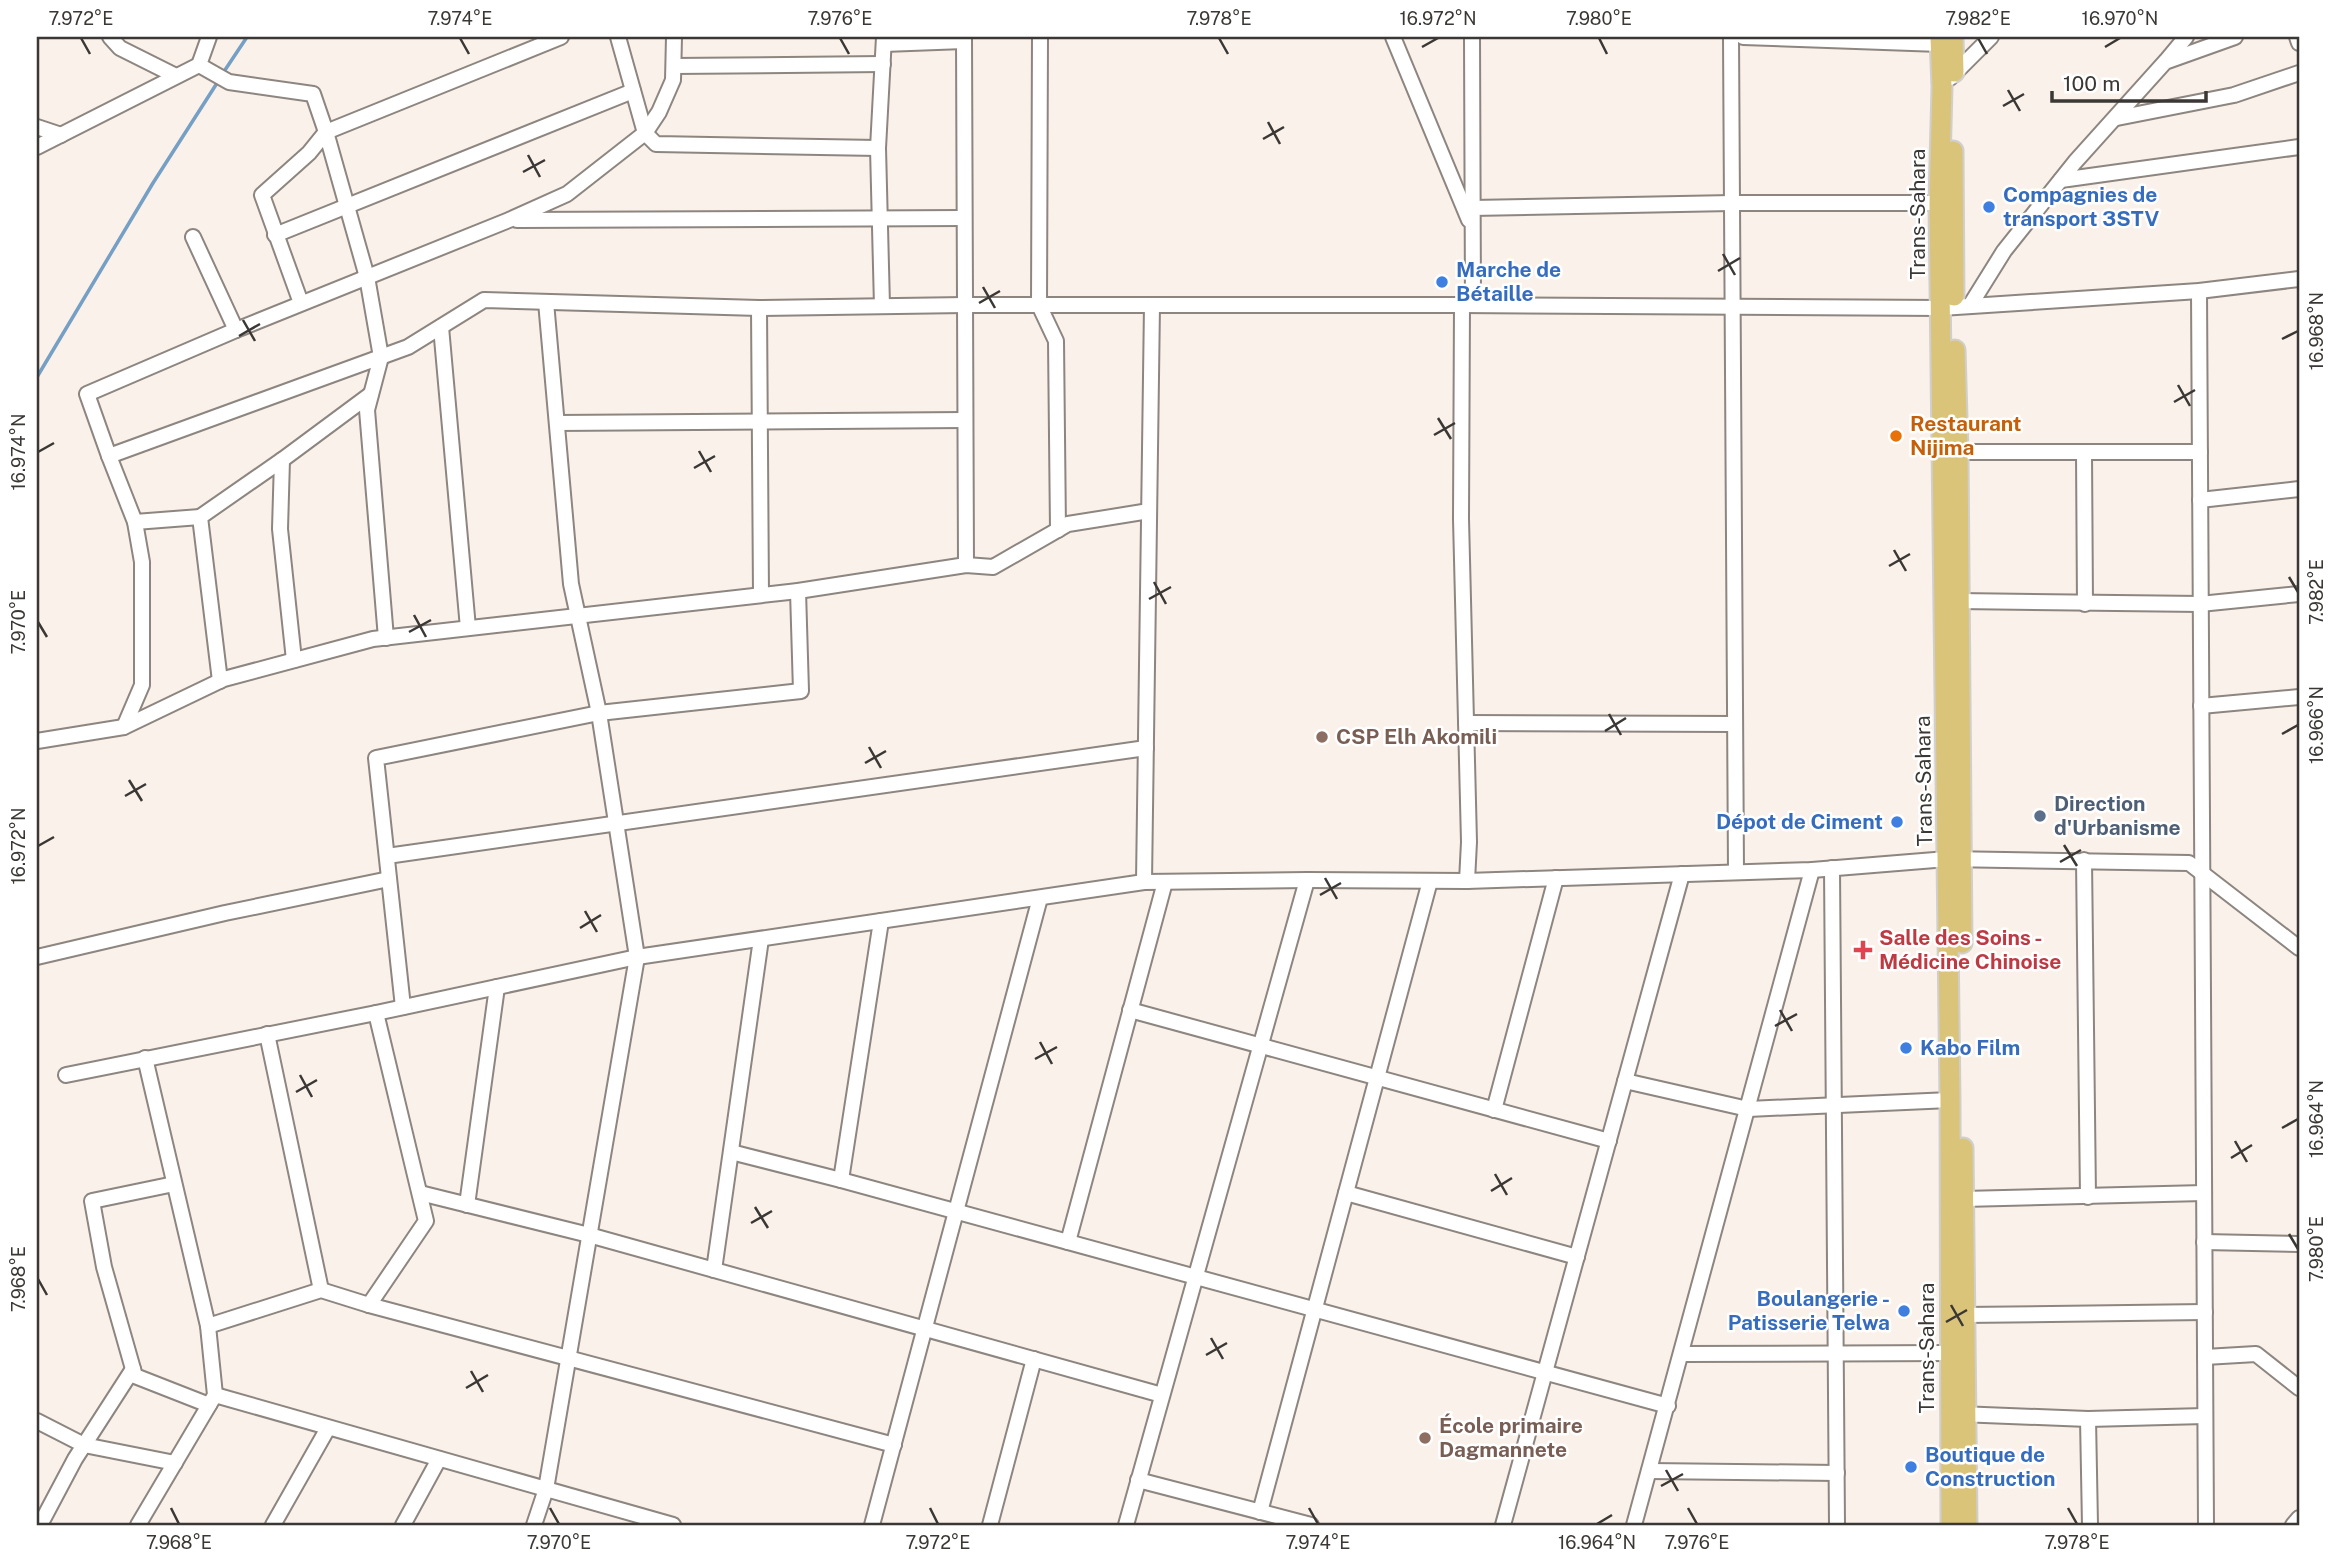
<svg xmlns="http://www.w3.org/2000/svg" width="2336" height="1562" font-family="'Public Sans',sans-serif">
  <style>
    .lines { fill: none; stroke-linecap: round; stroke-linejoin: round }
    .stream { stroke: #759fc4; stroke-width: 3.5 }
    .minor-casing { stroke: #8d857f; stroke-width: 18 }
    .major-casing { stroke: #d0cfce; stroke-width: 23 }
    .minor { stroke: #fff; stroke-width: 14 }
    .major { stroke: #dac479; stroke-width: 19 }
    .ticks { fill: none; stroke: #3a3734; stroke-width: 2.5 }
    .shop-dot { fill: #3f7fe0; stroke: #fff; stroke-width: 2.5 }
    .food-dot { fill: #e8710a; stroke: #fff; stroke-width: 2.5 }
    .education-dot { fill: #8d6e63; stroke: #fff; stroke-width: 2.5 }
    .service-dot { fill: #5c6f8a; stroke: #fff; stroke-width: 2.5 }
    .health-dot { fill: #e0444e; stroke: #fff; stroke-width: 2.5 }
    .labels { text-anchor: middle; stroke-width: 5; stroke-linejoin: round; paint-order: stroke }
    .shop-label { font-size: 21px; font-weight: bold; fill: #366cbe; stroke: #fff; text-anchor: start }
    .street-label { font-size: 21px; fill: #3a3734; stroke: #fff }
    .food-label { font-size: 21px; font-weight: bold; fill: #c56008; stroke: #fff; text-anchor: start }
    .education-label { font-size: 21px; font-weight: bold; fill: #785e54; stroke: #fff; text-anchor: start }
    .service-label { font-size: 21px; font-weight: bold; fill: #4e5e75; stroke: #fff; text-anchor: start }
    .health-label { font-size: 21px; font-weight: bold; fill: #be3a42; stroke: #fff; text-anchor: start }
    .neatline { fill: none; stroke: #3a3734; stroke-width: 2.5 }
    .ticks-label { font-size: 18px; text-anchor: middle; fill: #3a3734 }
  </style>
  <rect width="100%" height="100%" fill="#f9f1ea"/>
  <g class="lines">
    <g class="stream">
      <polyline points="223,73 247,37"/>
      <polyline points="37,377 153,183 219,80"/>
    </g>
    <g class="minor-casing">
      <g id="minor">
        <polyline points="110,37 120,48 176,76"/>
        <polyline points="209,37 199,65 229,82 313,94 326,132 367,277 381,357 367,410 386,638"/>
        <polyline points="618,37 645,133 656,144 878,148"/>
        <polyline points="964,37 966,565"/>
        <polyline points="1040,37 1039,305 1056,341 1058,530"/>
        <polyline points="1393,37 1469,220"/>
        <polyline points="1472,37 1473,305"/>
        <polyline points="1731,37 1736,872"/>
        <polyline points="1743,37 1940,44"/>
        <polyline points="2297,37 2299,43"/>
        <polyline points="884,44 964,41"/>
        <polyline points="2166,61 2186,37"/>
        <polyline points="674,66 883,64"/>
        <polyline points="1950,78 1991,37"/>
        <polyline points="2117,118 2234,95 2299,73"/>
        <polyline points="37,127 61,135"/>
        <polyline points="37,147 199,65"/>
        <polyline points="2061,180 2299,147"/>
        <polyline points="1472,208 1732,203 1947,203"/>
        <polyline points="517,220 963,218"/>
        <polyline points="275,235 633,91"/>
        <polyline points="193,237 236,330"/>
        <polyline points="2199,291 2206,1525"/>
        <polyline points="301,303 262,195 309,153 326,132 561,37"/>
        <polyline points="1971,304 2004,251 2075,162 2165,62 2235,37"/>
        <polyline points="1462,305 1461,519 1469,842 1467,881"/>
        <polyline points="882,306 878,148 884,37"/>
        <polyline points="759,308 761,595"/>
        <polyline points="441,327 468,628"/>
        <polyline points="557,423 965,420"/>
        <polyline points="1958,452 2200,452"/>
        <polyline points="2084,453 2085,604"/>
        <polyline points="109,456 408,347 484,300 759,308 965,305 1462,305 1941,308 2199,291 2299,279"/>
        <polyline points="2200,500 2299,489"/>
        <polyline points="135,522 200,517"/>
        <polyline points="1958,601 2200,604 2299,594"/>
        <polyline points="294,660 280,529 282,460 371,394"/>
        <polyline points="220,681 200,517 282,460"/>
        <polyline points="2201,706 2299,697"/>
        <polyline points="1466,723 1735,724"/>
        <polyline points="124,727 142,685 142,562 135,522 109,456 87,394 236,330 509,220 567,194 645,133 659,112 673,80 674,37"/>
        <polyline points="37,741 124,727 224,679 373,639 798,591 966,565 993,567 1068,524 1149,511"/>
        <polyline points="387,856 1146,748"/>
        <polyline points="2084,860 2088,1197"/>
        <polyline points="1832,868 1837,1525"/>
        <polyline points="1144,882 1152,305"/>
        <polyline points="37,957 225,913 389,879"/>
        <polyline points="403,1007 376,758 599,713 801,691 798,591"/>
        <polyline points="1130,1010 1609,1141"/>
        <polyline points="267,1034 321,1290"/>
        <polyline points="66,1075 376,1013 637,957 1144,882 1307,880 1467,881 1812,870 1947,859 2189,863 2299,948"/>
        <polyline points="1625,1081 1748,1109 1950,1100"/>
        <polyline points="1494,1110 1556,878"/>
        <polyline points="731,1152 841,1180 1668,1406"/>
        <polyline points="841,1180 881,921"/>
        <polyline points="174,1184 92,1201 104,1267 135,1376 209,1405"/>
        <polyline points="420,1193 589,1235 1162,1395"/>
        <polyline points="1346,1193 1577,1257"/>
        <polyline points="1963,1199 2204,1193"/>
        <polyline points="467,1205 497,987"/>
        <polyline points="1068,1242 1165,882"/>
        <polyline points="2204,1242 2299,1244"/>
        <polyline points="714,1270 761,939"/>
        <polyline points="369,1305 426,1221 376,1013"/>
        <polyline points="1964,1315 2205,1312"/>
        <polyline points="208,1326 321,1290 369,1305 894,1445"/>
        <polyline points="1682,1354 1950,1353"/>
        <polyline points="2205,1357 2256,1354 2299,1388"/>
        <polyline points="215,1395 673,1525"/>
        <polyline points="1959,1414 2088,1419 2205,1416"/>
        <polyline points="2088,1419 2090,1525"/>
        <polyline points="37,1421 84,1445 175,1463"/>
        <polyline points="1649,1471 1837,1473"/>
        <polyline points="1138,1480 1311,1525"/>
        <polyline points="1260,1512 1430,881"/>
        <polyline points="40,1525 75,1459 133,1369"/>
        <polyline points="138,1525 215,1395 208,1326 145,1058"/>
        <polyline points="273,1525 328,1428"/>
        <polyline points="403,1525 439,1459"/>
        <polyline points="534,1525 546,1489 637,957 599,713 571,584 546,302"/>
        <polyline points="872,1525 1040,898"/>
        <polyline points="990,1525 1034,1359"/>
        <polyline points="1126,1525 1307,880"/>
        <polyline points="1503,1525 1682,874"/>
        <polyline points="1634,1525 1812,870"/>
        <polyline points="2293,1525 2299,1518"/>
      </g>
    </g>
    <g class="major-casing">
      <g id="major">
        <polyline points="1940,37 1942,87 1939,203 1950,1100 1951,1525"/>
        <polyline points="1953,37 1954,72"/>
        <polyline points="1953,151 1954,296"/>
        <polyline points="1955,350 1958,452 1962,943"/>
        <polyline points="1963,1148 1967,1525"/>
      </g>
    </g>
    <use href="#minor" class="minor"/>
    <use href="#major" class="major"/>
  </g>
  <path class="ticks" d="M81 38 90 54M460 38 469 54M840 38 849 54M1219 38 1228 54M1599 38 1607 54M1978 38 1987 54M1422 47 1438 38M2105 47 2120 38M2008 90 2020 111M2003 106 2024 94M1268 122 1280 144M1263 139 1284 127M528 155 540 177M523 172 545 160M1723 254 1735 275M1718 271 1740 258M983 287 995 308M979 303 1000 291M243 320 255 341M239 336 260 324M2282 339 2298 331M2178 385 2190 406M2174 402 2195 390M1438 418 1451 439M1434 435 1455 423M699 451 711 472M38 452 54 443M694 468 715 456M1894 550 1906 571M1889 566 1910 554M2289 577 2298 592M1154 582 1166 604M1149 599 1171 587M414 615 426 637M38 622 47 637M409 632 431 620M1609 714 1621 735M1605 731 1626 718M2282 734 2298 725M869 747 881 768M865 763 886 751M129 780 142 801M125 796 146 784M2064 845 2077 866M38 846 54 837M2060 862 2081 850M1325 878 1337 899M1320 895 1341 883M585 911 597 932M580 928 601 915M1780 1010 1792 1031M1775 1026 1797 1014M1040 1042 1052 1064M1035 1059 1057 1047M300 1075 312 1097M296 1092 317 1080M2282 1128 2298 1119M2235 1141 2247 1162M2231 1158 2252 1145M1495 1174 1507 1195M1491 1191 1512 1178M755 1207 768 1228M751 1223 772 1211M2289 1234 2298 1249M38 1279 47 1295M1951 1305 1963 1326M1946 1322 1967 1310M1211 1338 1223 1359M1206 1355 1227 1343M471 1371 483 1392M466 1388 488 1375M1666 1470 1678 1491M1661 1486 1683 1474M171 1508 179 1524M550 1508 559 1524M930 1508 938 1524M1309 1508 1318 1524M1688 1508 1697 1524M2068 1508 2077 1524M1597 1524 1612 1515"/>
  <g class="shop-dot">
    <circle cx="1989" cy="207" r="7"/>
    <circle cx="1442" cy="282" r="7"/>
    <circle cx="1897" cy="822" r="7"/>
    <circle cx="1906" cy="1048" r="7"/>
    <circle cx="1904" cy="1311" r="7"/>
    <circle cx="1911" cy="1467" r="7"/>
  </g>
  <circle class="food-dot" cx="1896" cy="436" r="7"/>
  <g class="education-dot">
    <circle cx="1322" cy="737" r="7"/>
    <circle cx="1425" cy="1438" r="7"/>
  </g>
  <circle class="service-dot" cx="2040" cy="816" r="7"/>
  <path class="health-dot" d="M1859.5 939.5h7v7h7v7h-7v7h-7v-7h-7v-7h7z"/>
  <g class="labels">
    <g class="shop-label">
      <text x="2003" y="202">Compagnies de<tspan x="2003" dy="24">transport 3STV</tspan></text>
      <text x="1456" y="277">Marche de<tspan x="1456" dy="24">Bétaille</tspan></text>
      <text x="1883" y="829" text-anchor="end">Dépot de Ciment</text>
      <text x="1920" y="1055">Kabo Film</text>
      <text x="1890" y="1306" text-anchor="end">Boulangerie -<tspan x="1890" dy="24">Patisserie Telwa</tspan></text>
      <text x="1925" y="1462">Boutique de<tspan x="1925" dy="24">Construction</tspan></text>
    </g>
    <g class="street-label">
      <text transform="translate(1918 214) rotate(-90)" y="7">Trans-Sahara</text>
      <text transform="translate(1924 781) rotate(-91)" y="7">Trans-Sahara</text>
      <text transform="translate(1927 1348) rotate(-90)" y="7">Trans-Sahara</text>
    </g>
    <g class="food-label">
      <text x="1910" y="431">Restaurant<tspan x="1910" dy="24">Nijima</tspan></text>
    </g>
    <g class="education-label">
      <text x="1336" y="744">CSP Elh Akomili</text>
      <text x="1439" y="1433">École primaire<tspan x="1439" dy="24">Dagmannete</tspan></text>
    </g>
    <g class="service-label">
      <text x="2054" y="811">Direction<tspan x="2054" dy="24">d'Urbanisme</tspan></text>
    </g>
    <g class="health-label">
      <text x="1879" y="945">Salle des Soins -<tspan x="1879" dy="24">Médicine Chinoise</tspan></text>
    </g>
  </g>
  <rect width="2336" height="1562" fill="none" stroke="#ffffff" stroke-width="77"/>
  <path d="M2052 91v10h154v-10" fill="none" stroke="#3a3734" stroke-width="3.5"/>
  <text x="2063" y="91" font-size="21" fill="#3a3734" stroke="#ffffff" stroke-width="5" paint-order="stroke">100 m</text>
  <rect x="38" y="38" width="2260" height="1486" class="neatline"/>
  <g class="ticks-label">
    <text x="81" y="25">7.972°E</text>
    <text x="460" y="25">7.974°E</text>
    <text x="840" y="25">7.976°E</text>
    <text x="1219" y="25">7.978°E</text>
    <text x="1438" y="25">16.972°N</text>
    <text x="1599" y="25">7.980°E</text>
    <text x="1978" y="25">7.982°E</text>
    <text x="2120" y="25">16.970°N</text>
    <text transform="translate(2317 331) rotate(-90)" y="6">16.968°N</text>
    <text transform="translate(19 452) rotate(-90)" y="6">16.974°N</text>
    <text transform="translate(2317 592) rotate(-90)" y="6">7.982°E</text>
    <text transform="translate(19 622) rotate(-90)" y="6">7.970°E</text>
    <text transform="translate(2317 725) rotate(-90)" y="6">16.966°N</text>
    <text transform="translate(19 846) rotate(-90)" y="6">16.972°N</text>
    <text transform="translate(2317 1119) rotate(-90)" y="6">16.964°N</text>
    <text transform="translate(2317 1249) rotate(-90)" y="6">7.980°E</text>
    <text transform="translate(19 1279) rotate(-90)" y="6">7.968°E</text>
    <text x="179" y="1549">7.968°E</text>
    <text x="559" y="1549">7.970°E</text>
    <text x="938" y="1549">7.972°E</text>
    <text x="1318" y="1549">7.974°E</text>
    <text x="1597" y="1549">16.964°N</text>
    <text x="1697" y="1549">7.976°E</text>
    <text x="2077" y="1549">7.978°E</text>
  </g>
</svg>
